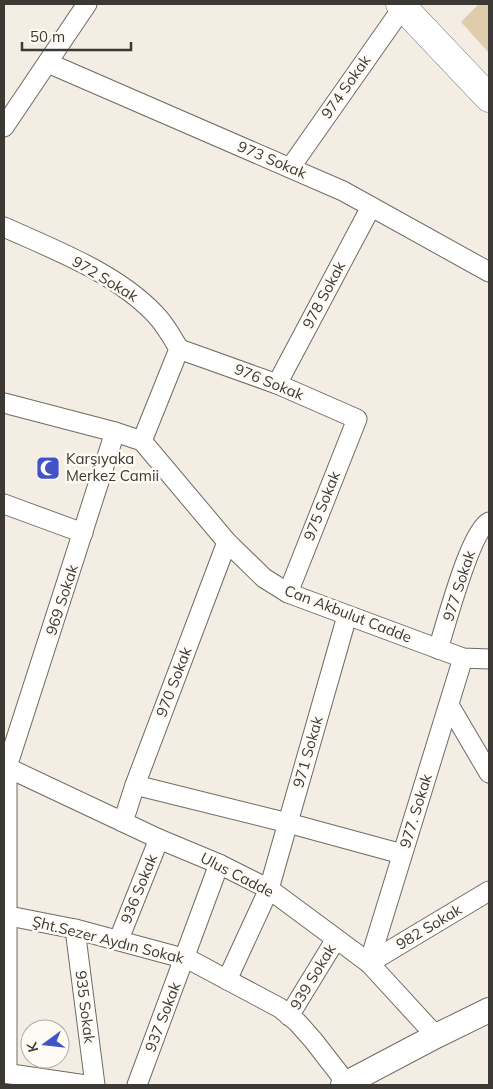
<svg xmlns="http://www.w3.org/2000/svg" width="493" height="1089" font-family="Mulish,sans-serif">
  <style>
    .green { fill: #deccac }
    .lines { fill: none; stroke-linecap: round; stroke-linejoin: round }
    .minor-casing { stroke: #706b62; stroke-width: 21 }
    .major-casing { stroke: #706b62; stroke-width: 26 }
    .highway-casing { stroke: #706b62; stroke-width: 29 }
    .minor { stroke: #fff; stroke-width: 19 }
    .major { stroke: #fff; stroke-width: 24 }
    .highway { stroke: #fff; stroke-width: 28 }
    .labels { text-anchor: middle; stroke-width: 5; stroke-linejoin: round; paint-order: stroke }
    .street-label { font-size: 15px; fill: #3c3935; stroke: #fefbf5 }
    .poi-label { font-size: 15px; fill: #3c3935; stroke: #fefbf5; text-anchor: start }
  </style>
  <rect width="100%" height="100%" fill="#f3ede3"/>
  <polygon class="green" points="479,4 489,4 489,53 461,22"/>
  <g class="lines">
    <g class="minor-casing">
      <g id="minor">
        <polyline points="48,63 343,191 489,272"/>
        <polyline points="4,127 87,4"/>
        <polyline points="290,168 403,7"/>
        <path d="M4 227C55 250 116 273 155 314 165 324 172 337 179 349L142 441"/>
        <polyline points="179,349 277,384 357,419 288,593"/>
        <polyline points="277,384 371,207"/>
        <polyline points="4,403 115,432 142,441 227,542 264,578 288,593 463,658 489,659"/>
        <polyline points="4,504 83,533"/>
        <path d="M438 649C446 625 470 531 489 522"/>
        <polyline points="449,705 489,773"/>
        <polyline points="4,766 159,839 219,864 269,889 369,963 436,1036"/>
        <polyline points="135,785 288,823 402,854"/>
        <polyline points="123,822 135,785 227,542"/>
        <polyline points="4,915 75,929 190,960 280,1008 297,1022 313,1040 348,1085"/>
        <polyline points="75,929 95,1085"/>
        <polyline points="119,939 159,839"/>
        <polyline points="369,963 463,658"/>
        <polyline points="369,963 489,891"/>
        <polyline points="227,980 269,889 347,616"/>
        <polyline points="289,1016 336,939"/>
        <polyline points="4,1073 86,1085"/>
        <polyline points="7,1073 7,767 115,432"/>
        <polyline points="137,1085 219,864"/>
      </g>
    </g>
    <g class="major-casing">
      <polyline id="major" points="343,1085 436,1036 489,1010"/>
    </g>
    <g class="highway-casing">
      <polyline id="highway" points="400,4 489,98"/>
    </g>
    <use href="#minor" class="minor"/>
    <use href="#major" class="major"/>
    <use href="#highway" class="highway"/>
  </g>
  <defs>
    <g id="mosque-square" transform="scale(1.25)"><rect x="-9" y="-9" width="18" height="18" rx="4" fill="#4253c6" stroke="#fefbf5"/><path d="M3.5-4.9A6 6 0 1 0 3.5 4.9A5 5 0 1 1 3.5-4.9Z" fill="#fff"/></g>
  </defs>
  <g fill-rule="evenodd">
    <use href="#mosque-square" x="48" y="468"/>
  </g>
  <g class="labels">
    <g class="street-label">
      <text transform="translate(346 87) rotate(-55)" y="5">974 Sokak</text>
      <text transform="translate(272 160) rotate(23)" y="5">973 Sokak</text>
      <text transform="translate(105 279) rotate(31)" y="5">972 Sokak</text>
      <text transform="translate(324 295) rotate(-62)" y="5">978 Sokak</text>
      <text transform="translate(269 382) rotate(22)" y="5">976 Sokak</text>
      <text transform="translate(322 506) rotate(-68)" y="5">975 Sokak</text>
      <text transform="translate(459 586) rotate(-72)" y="5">977 Sokak</text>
      <text transform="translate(62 600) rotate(-72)" y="5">969 Sokak</text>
      <text transform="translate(348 614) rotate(21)" y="5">Can Akbulut Cadde</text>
      <text transform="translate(174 682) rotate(-69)" y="5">970 Sokak</text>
      <text transform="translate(308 752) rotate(-74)" y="5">971 Sokak</text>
      <text transform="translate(416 811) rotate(-73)" y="5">977. Sokak</text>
      <text transform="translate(237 875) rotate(27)" y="5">Ulus Cadde</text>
      <text transform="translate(139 889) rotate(-68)" y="5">936 Sokak</text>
      <text transform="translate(429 927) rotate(-31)" y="5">982 Sokak</text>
      <text transform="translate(108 940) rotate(14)" y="5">Şht.Sezer Aydın Sokak</text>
      <text transform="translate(313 977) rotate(-59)" y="5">939 Sokak</text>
      <text transform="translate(85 1007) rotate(83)" y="5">935 Sokak</text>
      <text transform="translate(163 1017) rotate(-69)" y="5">937 Sokak</text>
    </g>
    <g class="poi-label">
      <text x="66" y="464">Karşıyaka<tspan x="66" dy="17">Merkez Camii</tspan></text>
    </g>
  </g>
  <rect width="493" height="1089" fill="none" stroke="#3c3935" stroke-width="10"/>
  <g transform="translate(45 1044) rotate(255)"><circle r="24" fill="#fefbf5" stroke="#b0ada8"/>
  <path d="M0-4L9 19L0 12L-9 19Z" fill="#4253c6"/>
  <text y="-8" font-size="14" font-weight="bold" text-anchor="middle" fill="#3c3935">K</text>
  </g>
  <path d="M22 42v8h109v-8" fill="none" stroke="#3c3935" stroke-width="2.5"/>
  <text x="30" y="42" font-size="15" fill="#3c3935" stroke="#fefbf5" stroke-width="4" paint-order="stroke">50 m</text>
</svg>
